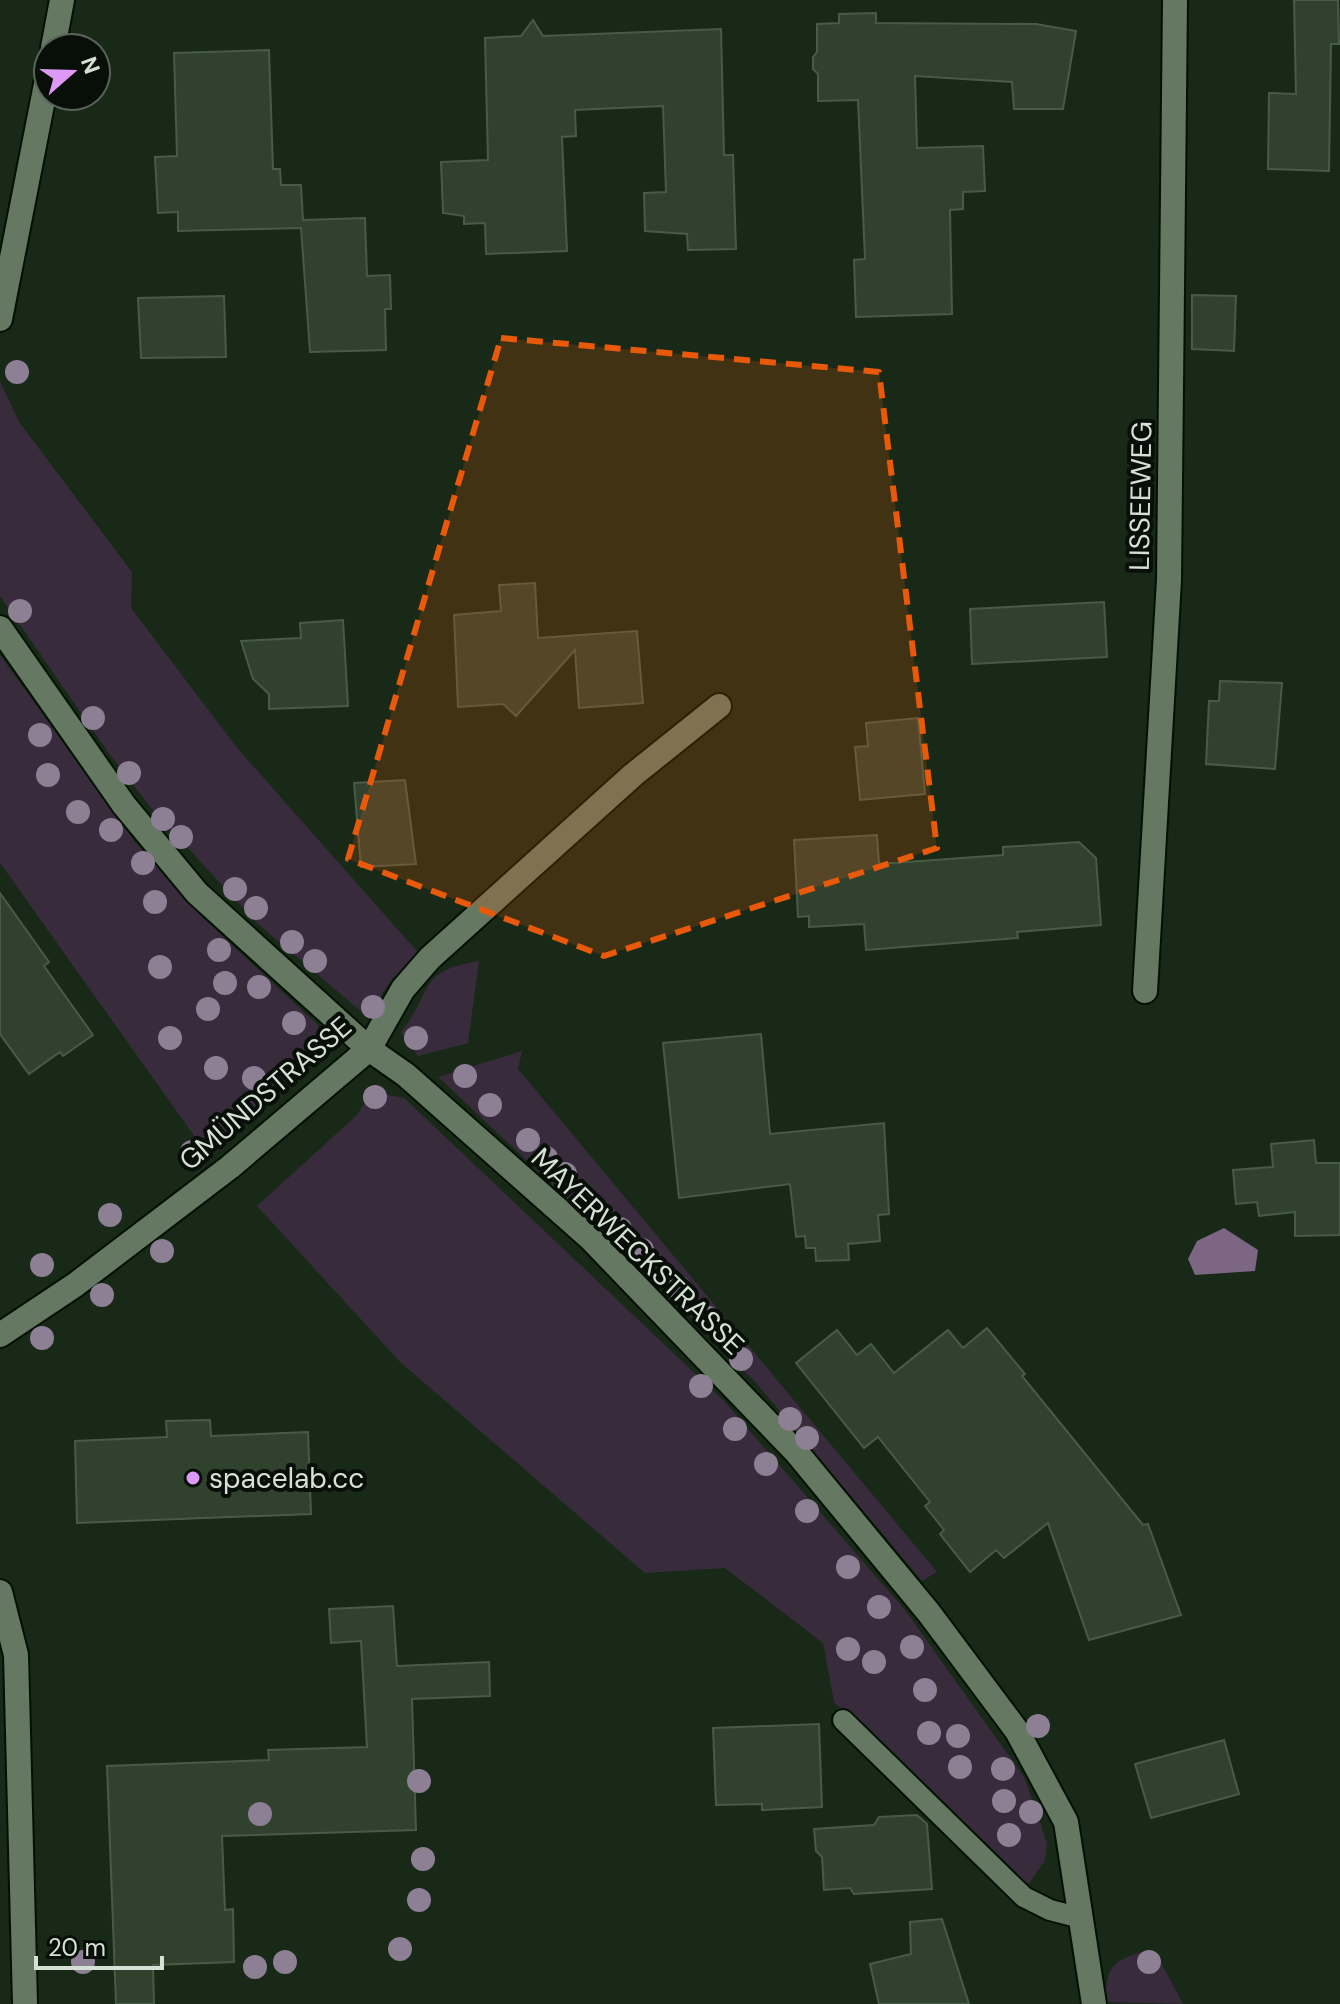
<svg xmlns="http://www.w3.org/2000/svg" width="1340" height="2004" font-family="'DM Sans',sans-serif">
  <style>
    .green { fill: #382c3c }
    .water { fill: #7d6684 }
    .building { fill: #30422e; stroke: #485b46; stroke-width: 2 }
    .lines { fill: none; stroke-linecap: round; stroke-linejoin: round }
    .service-casing { stroke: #031103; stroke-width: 24 }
    .minor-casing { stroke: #031103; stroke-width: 28 }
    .service { stroke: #647862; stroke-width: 20 }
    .minor { stroke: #647862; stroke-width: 24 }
    .tree { fill: #8d7f94 }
    .marked { fill: #e8590c; fill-opacity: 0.2; stroke: #e8590c; stroke-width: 6; stroke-dasharray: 16 10; stroke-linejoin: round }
    .poi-dot { fill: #dd99f4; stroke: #080f08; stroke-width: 3 }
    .labels { text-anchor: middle; stroke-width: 8; stroke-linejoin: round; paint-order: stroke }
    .street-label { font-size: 28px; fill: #d6e1d5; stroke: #080f08 }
    .poi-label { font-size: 28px; fill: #d6e1d5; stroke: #080f08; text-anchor: start }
  </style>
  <rect width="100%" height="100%" fill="#182917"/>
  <g class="green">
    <path d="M0 381 19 422 132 572 131 608 238 749 422 957C390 975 385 987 370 1019L257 923 152 809 108 752 0 596Z"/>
    <polygon points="0,655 135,842 203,918 318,1025 322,1046 306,1064 205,1151 0,863"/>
    <path d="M479 961 468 1043 418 1056 401 1032C434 991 416 971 479 961Z"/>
    <polygon points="522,1051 518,1069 937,1572 922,1581 758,1385 655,1281 438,1077"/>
    <polygon points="372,1092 404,1098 724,1401 905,1610 1024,1777 1047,1843 1045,1860 1024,1891 834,1702 823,1643 725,1568 645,1573 400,1362 257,1206 357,1115"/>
    <path d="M1141 1952 1159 1959 1183 2004 1104 2002C1109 1968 1108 1963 1141 1952Z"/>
  </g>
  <polygon class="water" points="1224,1228 1258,1250 1255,1271 1195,1275 1188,1259 1197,1241"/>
  <g class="building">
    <polygon points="1294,0 1338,0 1339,44 1331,44 1329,171 1268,169 1269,93 1296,94"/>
    <polygon points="876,13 876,23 1036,24 1076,31 1063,109 1014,109 1012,82 915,76 917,148 983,146 985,191 963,192 963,209 950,210 952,314 856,317 854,260 865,259 858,100 818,101 818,74 813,69 813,57 817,52 817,24 839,23 839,14"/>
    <polygon points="533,20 543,36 721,29 724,155 733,155 736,249 688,250 687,234 645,231 644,193 666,192 663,106 575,110 576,136 562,137 567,251 486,254 485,223 464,224 464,216 443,213 441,162 488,160 485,38 521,36"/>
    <polygon points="269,50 273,169 280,169 281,185 301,185 303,220 365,218 367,276 390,275 391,309 385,309 386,350 310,352 301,228 178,231 178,212 158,213 155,157 177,156 174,53"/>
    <polygon points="1192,295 1236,296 1234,351 1192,349"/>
    <polygon points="224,296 226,357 141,358 138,298"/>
    <polygon points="535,583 538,638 637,631 643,703 579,708 575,650 516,716 503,704 458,707 454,615 501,611 499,585"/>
    <polygon points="1104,602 1107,657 972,664 970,609"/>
    <polygon points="343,620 348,706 269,709 269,694 253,679 241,641 301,638 300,623"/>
    <polygon points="1220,681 1282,683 1275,769 1206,764 1209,701 1219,701"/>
    <polygon points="918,718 925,794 860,800 855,747 868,746 866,723"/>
    <polygon points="405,780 416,864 361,867 354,783"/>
    <polygon points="877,835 879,864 1003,855 1003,847 1079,842 1096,858 1101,925 1017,932 1018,938 866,950 864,924 809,927 809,916 798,917 794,840"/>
    <polygon points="0,893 49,962 44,966 93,1035 63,1056 60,1052 29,1074 0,1034"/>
    <polygon points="761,1034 770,1134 884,1123 889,1214 878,1215 880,1241 848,1244 849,1260 816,1261 815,1248 806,1248 805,1236 796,1237 790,1184 679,1198 663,1043"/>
    <polygon points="1314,1140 1316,1163 1340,1163 1340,1235 1295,1236 1295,1212 1259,1216 1257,1202 1236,1204 1233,1170 1273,1167 1271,1144"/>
    <polygon points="987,1328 1025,1374 1022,1376 1143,1525 1148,1524 1181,1615 1089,1640 1048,1523 1004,1558 996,1550 970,1572 940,1534 944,1530 925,1506 930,1502 878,1437 864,1448 796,1363 837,1330 857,1355 871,1344 894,1373 948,1330 963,1348"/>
    <polygon points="210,1420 211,1436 308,1432 311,1514 77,1523 75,1441 167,1437 166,1421"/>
    <polygon points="393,1606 397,1666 489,1662 490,1696 412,1699 416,1830 222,1836 225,1910 233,1909 234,1962 153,1965 154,2004 116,2004 107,1766 269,1760 268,1750 367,1747 361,1641 331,1643 329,1609"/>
    <polygon points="819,1724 822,1807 762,1810 762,1804 716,1805 713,1728"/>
    <polygon points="1224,1740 1239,1794 1151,1818 1135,1764"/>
    <polygon points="917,1815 927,1824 932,1889 854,1894 850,1888 824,1890 822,1857 816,1851 814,1829 874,1825 879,1817"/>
    <polygon points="942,1919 969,2004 879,2004 870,1964 911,1954 910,1922"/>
  </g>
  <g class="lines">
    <g class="service-casing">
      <polyline id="service" points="843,1720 1024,1897 1050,1910 1081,1918"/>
    </g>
    <g class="minor-casing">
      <g id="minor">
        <polyline points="53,48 62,0"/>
        <polyline points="0,319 48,74"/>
        <polyline points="0,628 124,805 197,893 369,1049 406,1075 590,1238 797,1453 929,1613 1017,1731 1066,1822 1094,2004"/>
        <polyline points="1145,991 1169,580 1175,0"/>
        <polyline points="0,1335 75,1285 230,1167 369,1049 403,989 430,958 633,775 719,706"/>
        <polyline points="0,1592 16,1655 25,2004"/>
      </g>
    </g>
    <use href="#service" class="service"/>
    <use href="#minor" class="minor"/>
  </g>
  <g class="tree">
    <circle cx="17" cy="372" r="12"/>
    <circle cx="20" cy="611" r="12"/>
    <circle cx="93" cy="718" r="12"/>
    <circle cx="40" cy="735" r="12"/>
    <circle cx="129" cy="773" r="12"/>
    <circle cx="48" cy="775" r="12"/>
    <circle cx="78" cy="812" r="12"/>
    <circle cx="163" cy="819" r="12"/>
    <circle cx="111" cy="830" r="12"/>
    <circle cx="181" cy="837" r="12"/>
    <circle cx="143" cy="863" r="12"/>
    <circle cx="235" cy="889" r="12"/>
    <circle cx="155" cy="902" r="12"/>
    <circle cx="256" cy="908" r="12"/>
    <circle cx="292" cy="942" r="12"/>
    <circle cx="219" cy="950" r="12"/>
    <circle cx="315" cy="961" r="12"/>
    <circle cx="160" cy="967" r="12"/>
    <circle cx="225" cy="983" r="12"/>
    <circle cx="259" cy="987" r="12"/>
    <circle cx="373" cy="1007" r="12"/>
    <circle cx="208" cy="1009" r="12"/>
    <circle cx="294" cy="1023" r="12"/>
    <circle cx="170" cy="1038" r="12"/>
    <circle cx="416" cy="1038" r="12"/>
    <circle cx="216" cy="1068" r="12"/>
    <circle cx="465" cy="1076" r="12"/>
    <circle cx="254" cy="1078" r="12"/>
    <circle cx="375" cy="1097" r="12"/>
    <circle cx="490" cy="1105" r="12"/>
    <circle cx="528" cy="1140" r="12"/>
    <circle cx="192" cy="1152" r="12"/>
    <circle cx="546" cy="1158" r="12"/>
    <circle cx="565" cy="1174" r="12"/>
    <circle cx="110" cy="1215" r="12"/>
    <circle cx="620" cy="1229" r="12"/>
    <circle cx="642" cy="1250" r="12"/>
    <circle cx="162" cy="1251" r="12"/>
    <circle cx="42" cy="1265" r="12"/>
    <circle cx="678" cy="1287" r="12"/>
    <circle cx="102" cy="1295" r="12"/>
    <circle cx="708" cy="1318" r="12"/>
    <circle cx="42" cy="1338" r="12"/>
    <circle cx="741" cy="1359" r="12"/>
    <circle cx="701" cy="1386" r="12"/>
    <circle cx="790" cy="1419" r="12"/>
    <circle cx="735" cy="1429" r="12"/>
    <circle cx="807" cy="1438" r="12"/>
    <circle cx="766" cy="1464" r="12"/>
    <circle cx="807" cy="1511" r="12"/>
    <circle cx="848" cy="1567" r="12"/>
    <circle cx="879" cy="1607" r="12"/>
    <circle cx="912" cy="1647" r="12"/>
    <circle cx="848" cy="1649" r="12"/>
    <circle cx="874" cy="1662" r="12"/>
    <circle cx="925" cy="1690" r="12"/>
    <circle cx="1038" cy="1726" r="12"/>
    <circle cx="929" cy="1733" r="12"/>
    <circle cx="958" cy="1736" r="12"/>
    <circle cx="960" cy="1767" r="12"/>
    <circle cx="1003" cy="1769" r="12"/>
    <circle cx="419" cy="1781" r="12"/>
    <circle cx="1004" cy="1801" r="12"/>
    <circle cx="1031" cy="1812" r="12"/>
    <circle cx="260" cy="1814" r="12"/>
    <circle cx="1009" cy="1835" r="12"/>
    <circle cx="423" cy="1859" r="12"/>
    <circle cx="419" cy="1900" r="12"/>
    <circle cx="400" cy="1949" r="12"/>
    <circle cx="83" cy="1962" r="12"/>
    <circle cx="285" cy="1962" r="12"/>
    <circle cx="1149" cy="1962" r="12"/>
    <circle cx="255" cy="1967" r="12"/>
  </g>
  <path class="marked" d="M501 338 879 372 937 848 604 956 348 859Z"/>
  <circle class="poi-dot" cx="193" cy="1478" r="8"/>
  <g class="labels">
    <g class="street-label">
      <text transform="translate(1140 496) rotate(-89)" y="10">LISSEEWEG</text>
      <text transform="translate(265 1093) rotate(-41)" y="10">GMÜNDSTRASSE</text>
      <text transform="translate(638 1251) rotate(44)" y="10">MAYERWECKSTRASSE</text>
    </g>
    <g class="poi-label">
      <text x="209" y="1488">spacelab.cc</text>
    </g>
  </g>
  <g transform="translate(72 72) rotate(70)"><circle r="38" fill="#080f08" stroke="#5a635a" stroke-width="2"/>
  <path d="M0-6L14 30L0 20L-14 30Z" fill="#dd99f4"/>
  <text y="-12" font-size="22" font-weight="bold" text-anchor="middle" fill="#d6e1d5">N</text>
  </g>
  <path d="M36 1956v12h126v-12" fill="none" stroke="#d6e1d5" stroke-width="4"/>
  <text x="48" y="1956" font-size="24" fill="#d6e1d5" stroke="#080f08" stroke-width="6" paint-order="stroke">20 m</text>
</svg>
